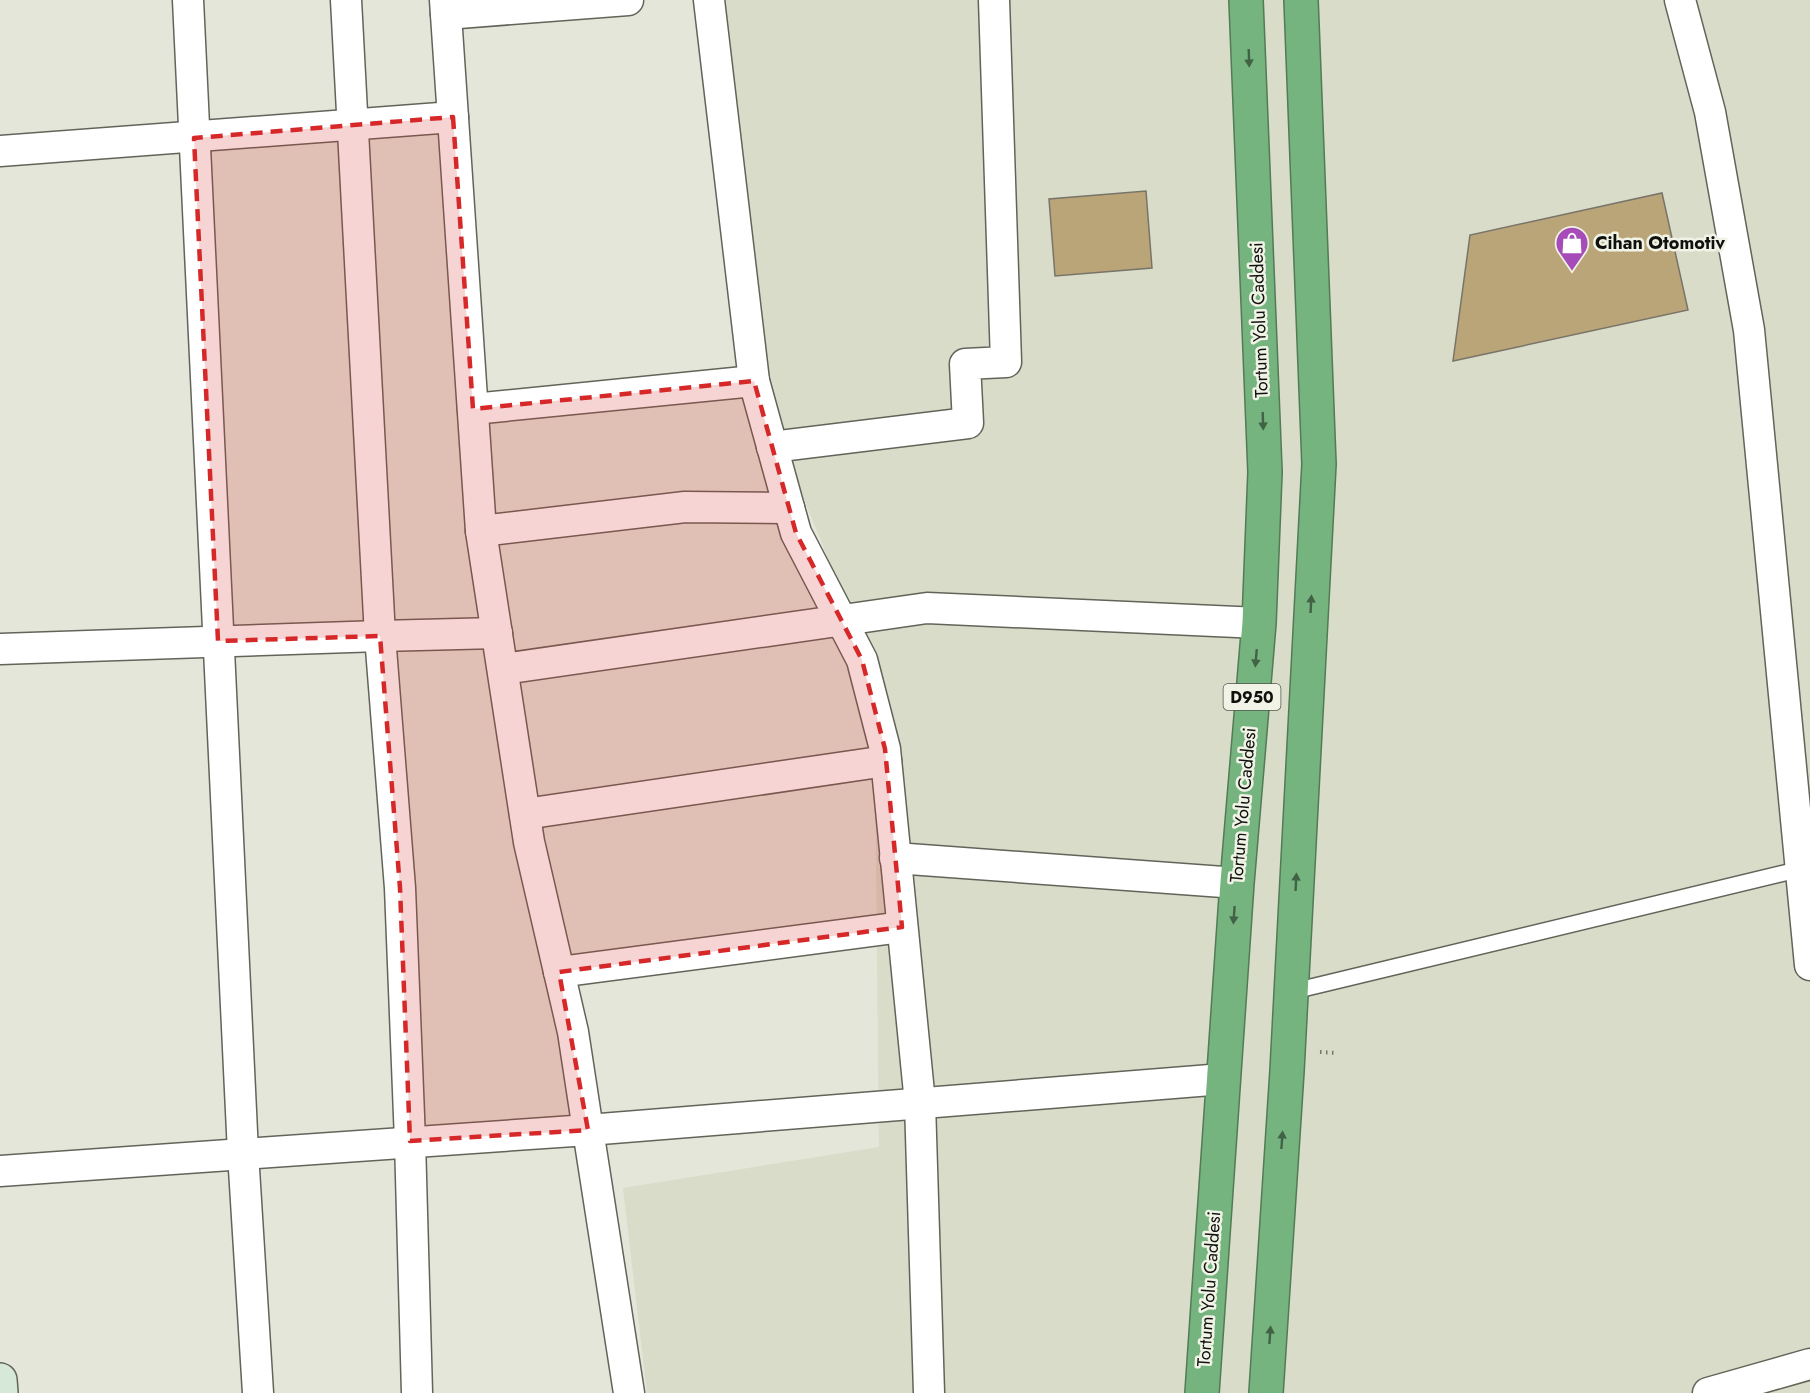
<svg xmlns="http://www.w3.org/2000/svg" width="1810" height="1393" font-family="Jost,sans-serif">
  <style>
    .built { fill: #d8dcc8 }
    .building { fill: #baa579; stroke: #797469; stroke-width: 1.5 }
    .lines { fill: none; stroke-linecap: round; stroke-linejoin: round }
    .lane-casing { stroke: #626459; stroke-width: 18 }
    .street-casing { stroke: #626459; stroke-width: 33 }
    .secondary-casing { stroke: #626459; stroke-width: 36 }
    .highway-casing { stroke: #527b56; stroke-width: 36 }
    .path { stroke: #74766d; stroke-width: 4; stroke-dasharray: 1.5 4.5; stroke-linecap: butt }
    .lane { stroke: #fff; stroke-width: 15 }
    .street { stroke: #fff; stroke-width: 30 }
    .secondary { stroke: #d6e8d8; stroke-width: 33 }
    .highway { stroke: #75b47e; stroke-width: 33 }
    .oneway { fill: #426246 }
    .marked { fill: #d62828; fill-opacity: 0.2; stroke: #d62828; stroke-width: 4.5; stroke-dasharray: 12 8; stroke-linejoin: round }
    .labels { text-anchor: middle; stroke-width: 5; stroke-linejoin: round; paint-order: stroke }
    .shield { fill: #f0f3e6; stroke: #53554e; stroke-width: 1.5 }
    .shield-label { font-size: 16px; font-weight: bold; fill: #10110d }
    .poi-label { font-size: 18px; font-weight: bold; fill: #10110d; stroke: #f0f3e6; text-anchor: start }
    .street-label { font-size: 18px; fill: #10110d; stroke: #f0f3e6 }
  </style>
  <rect width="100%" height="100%" fill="#e3e6d9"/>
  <polygon class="built" points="725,0 1810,0 1810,1393 647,1393 623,1188 879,1147 874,671 775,428"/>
  <g class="building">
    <polygon points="1146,191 1152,268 1055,276 1049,199"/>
    <polygon points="1662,193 1688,310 1453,361 1470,235"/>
  </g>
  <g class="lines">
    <g class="lane-casing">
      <polyline id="lane" points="1290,992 1801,869"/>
    </g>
    <g class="street-casing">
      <g id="street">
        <polyline points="188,0 243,1153 258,1393"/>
        <polyline points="346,0 380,636 400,888 410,1141 417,1393"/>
        <polyline points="445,0 481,531 529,842 573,1032 588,1130 1223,1079"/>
        <polyline points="709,0 754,381 796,533 862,660 885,749 920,1103 929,1393"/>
        <polyline points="1680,0 1710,112 1749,330 1810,965"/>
        <polyline points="446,14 628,0"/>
        <polyline points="0,151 453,117"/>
        <polyline points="473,409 754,381"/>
        <polyline points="772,447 968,423 965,364 1006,362 994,0"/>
        <polyline points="481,531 685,507 789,508"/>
        <polyline points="0,649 380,636 497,633"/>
        <polyline points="503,669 927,608 1259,623"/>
        <polyline points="525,814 886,761"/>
        <polyline points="895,858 1237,883"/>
        <polyline points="559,972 902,927"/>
        <polyline points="0,1171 588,1130 629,1393"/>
        <polyline points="1708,1393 1810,1364"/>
      </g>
    </g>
    <g class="secondary-casing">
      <polyline id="secondary" points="0,1380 1,1393"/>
    </g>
    <g class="highway-casing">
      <g id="highway">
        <polyline points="1202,1393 1237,883 1259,623 1265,472 1246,0"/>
        <polyline points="1266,1393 1287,1071 1319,464 1301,0"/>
      </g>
    </g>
    <polyline class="path" points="1320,1052 1337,1053"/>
    <use href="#lane" class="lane"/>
    <use href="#street" class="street"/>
    <use href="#secondary" class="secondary"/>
    <use href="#highway" class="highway"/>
  </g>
  <defs><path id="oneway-solid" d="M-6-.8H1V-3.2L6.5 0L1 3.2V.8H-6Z" transform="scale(1.5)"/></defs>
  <g class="oneway">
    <use href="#oneway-solid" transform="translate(1249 58) rotate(88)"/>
    <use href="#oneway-solid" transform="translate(1263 421) rotate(88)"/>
    <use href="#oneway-solid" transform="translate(1311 604) rotate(-87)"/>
    <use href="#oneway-solid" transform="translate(1256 658) rotate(95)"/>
    <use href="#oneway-solid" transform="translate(1296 882) rotate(-87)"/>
    <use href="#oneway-solid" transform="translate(1234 915) rotate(94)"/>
    <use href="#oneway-solid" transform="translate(1282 1140) rotate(-86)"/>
    <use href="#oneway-solid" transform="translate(1270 1335) rotate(-86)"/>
  </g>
  <path class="marked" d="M453 117 473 409 754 381 796 533 862 660 885 749 902 927 559 972 588 1130 410 1141 400 888 380 636 218 641 194 138Z"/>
  <defs>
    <g id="shop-pin" transform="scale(1.725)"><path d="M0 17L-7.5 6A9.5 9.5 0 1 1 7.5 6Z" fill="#a54cb8" stroke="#f0f3e6"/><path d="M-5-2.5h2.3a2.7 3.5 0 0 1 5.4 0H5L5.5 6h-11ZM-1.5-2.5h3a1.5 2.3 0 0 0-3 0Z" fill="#fff"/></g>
  </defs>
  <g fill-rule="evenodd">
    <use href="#shop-pin" x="1572" y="243"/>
  </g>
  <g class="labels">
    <rect class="shield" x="1223.5" y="684" width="57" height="26" rx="4.5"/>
    <g class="shield-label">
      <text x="1252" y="703">D950</text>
    </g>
    <g class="poi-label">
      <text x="1595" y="249">Cihan Otomotiv</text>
    </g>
    <g class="street-label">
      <text transform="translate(1259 320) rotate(-92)" y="6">Tortum Yolu Caddesi</text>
      <text transform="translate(1243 805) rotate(-85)" y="6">Tortum Yolu Caddesi</text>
      <text transform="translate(1209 1289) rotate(-86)" y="6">Tortum Yolu Caddesi</text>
    </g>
  </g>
</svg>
